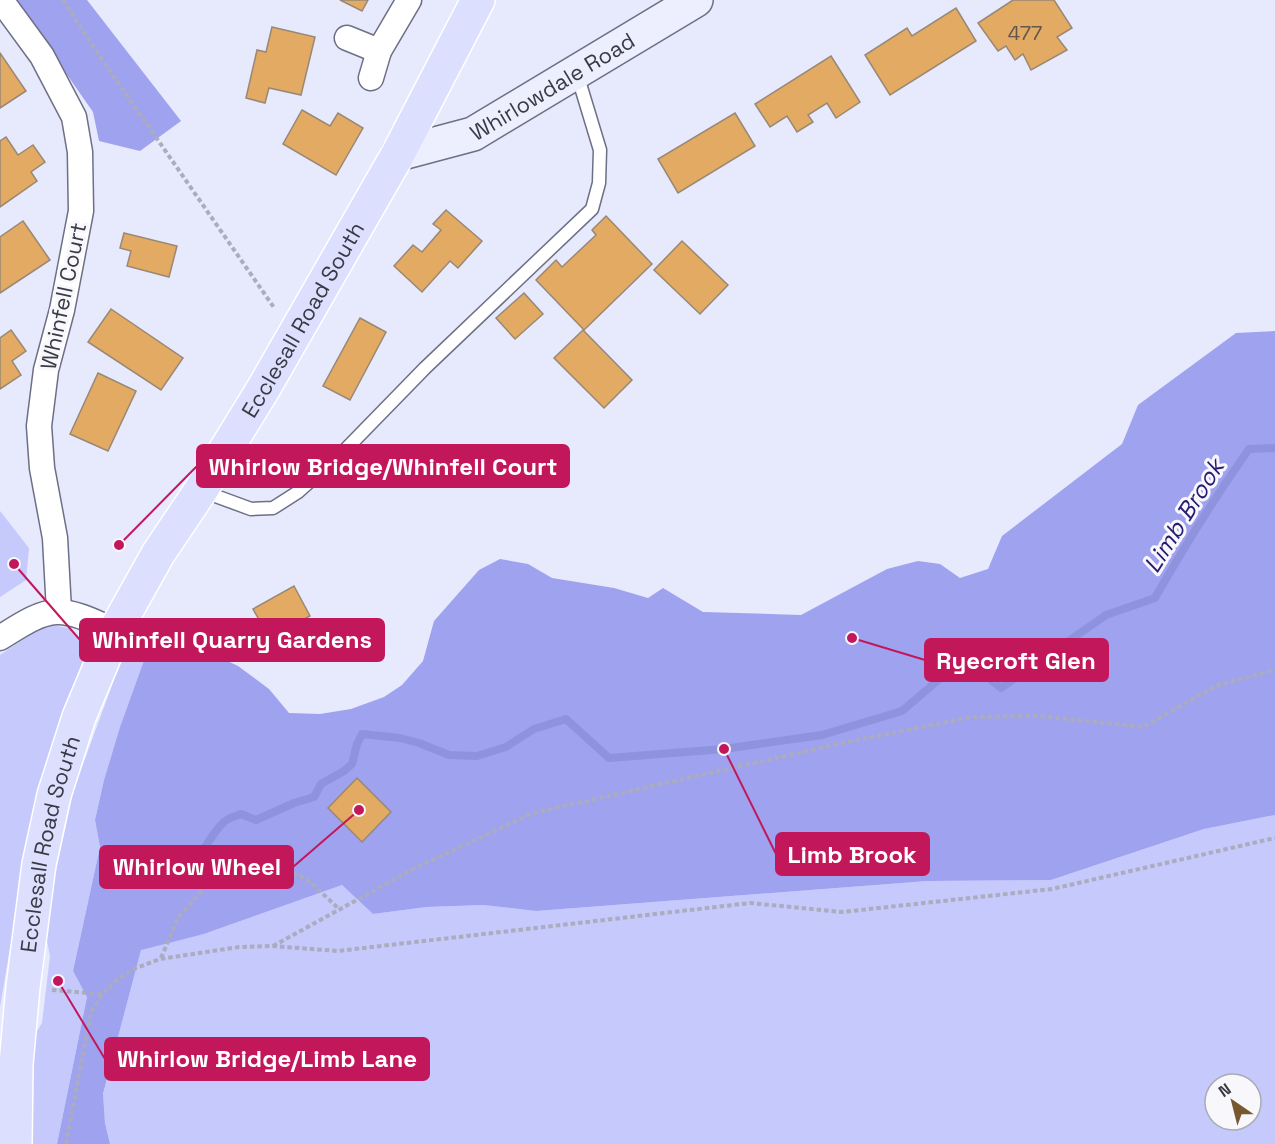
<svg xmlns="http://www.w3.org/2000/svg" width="1275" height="1144" font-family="'Space Grotesk',sans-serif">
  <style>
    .green { fill: #c5c9fb; fill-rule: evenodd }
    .forest { fill: #9ea2ef }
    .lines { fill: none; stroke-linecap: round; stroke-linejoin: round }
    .stream { stroke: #8f93de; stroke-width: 8 }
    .building { fill: #e2aa63; stroke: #998875; stroke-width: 1.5 }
    .service-casing { stroke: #6d6f85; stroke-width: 15 }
    .minor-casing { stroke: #6d6f85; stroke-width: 27 }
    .secondary-casing { stroke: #6d6f85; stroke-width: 36 }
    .primary-casing { stroke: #fff; stroke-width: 36 }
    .path { stroke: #abacbd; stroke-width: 4; stroke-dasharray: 4.5 3; stroke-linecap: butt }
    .service { stroke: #fff; stroke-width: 12 }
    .minor { stroke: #fff; stroke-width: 24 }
    .secondary { stroke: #eeeffe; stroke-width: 33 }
    .primary { stroke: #dcdffd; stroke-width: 33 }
    .labels { text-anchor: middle; stroke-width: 6; stroke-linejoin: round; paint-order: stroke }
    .number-label { font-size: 20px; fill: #63564c }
    .street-label { font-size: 22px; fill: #393a44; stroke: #f7f7fc }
    .water-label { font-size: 24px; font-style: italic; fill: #271a71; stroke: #f7f7fc }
    .leader { fill: none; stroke: #c2185b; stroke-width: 2 }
    .callout-dot { fill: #c2185b; stroke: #f7f7fc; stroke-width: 2 }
    .callout { fill: #c2185b; stroke: #c2185b; stroke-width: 2 }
    .callout-label { font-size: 24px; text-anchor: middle; font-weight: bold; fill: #fff }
  </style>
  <rect width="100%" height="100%" fill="#e7e9fd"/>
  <g class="green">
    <polygon points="0,511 29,548 26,580 0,597"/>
    <polygon points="136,620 156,627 120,727 104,780 95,820 100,847 73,971 87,997 57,1144 31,1144 31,1041 42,1023 50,956 44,926 74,789"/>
    <polygon points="46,624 68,628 82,644 84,660 50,753 29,837 0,1007 0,655"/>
    <path d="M1275 815V1144H110L105 1123 103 1095 141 949 204 934 342 885 373 914 427 907 483 905 536 911 928 881 1051 880 1204 829ZM1215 1084H1251V1120H1215Z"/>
  </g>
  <g class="forest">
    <polygon points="15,0 87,0 181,121 140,151 99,141 93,112"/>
    <polygon points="1275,331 1275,815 1204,829 1051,880 928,881 536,911 483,905 427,907 373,914 342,885 204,934 141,950 103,1094 105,1123 110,1144 57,1144 87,997 73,971 100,847 95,820 104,780 120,727 156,627 238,666 269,689 289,713 320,714 351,709 384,697 402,685 423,661 434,621 479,570 500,559 528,564 552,578 614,588 648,598 663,588 703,612 801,615 887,569 918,561 940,564 960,578 988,569 1002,536 1122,444 1138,405 1236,333"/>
  </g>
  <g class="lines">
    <path class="stream" d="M157 868C204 877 198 846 224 822 228 818 236 816 241 814L256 820 294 803 314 797 321 784 344 771 352 764 357 744 362 734 400 738 419 743 449 755 477 756 506 747 534 729 566 719 609 758 724 749 822 735 902 711 964 658 1001 688 1106 615 1155 598C1184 547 1215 497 1249 449L1275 448"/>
  </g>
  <g class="building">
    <polygon points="340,0 368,0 362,11"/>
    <polygon points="1013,0 1054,0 1072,28 1057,37 1067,50 1031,70 1023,54 1015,60 1006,46 998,51 978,23"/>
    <polygon points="956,8 976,41 890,95 865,55 907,28 912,36"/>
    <polygon points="272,27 315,37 301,95 269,88 265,103 246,98 257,50 266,52"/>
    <polygon points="0,53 26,91 0,108"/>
    <polygon points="831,56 860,102 836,118 827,103 808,115 813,122 797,132 787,116 770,127 755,104"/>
    <polygon points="302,110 330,126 338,113 363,128 336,175 283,144"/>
    <polygon points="735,113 755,146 678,193 658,159"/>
    <polygon points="6,137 18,155 33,145 45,162 31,172 37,181 0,207 0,141"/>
    <polygon points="446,210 482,241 458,268 450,261 422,292 394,266 413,245 422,252 441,230 433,224"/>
    <polygon points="606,216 652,264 584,330 536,280 556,260 562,267 596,235 592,230"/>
    <polygon points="23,221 50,260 0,293 0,237"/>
    <polygon points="124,233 177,246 169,277 127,266 131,251 120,248"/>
    <polygon points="682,241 728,285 700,314 654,270"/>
    <polygon points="524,293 543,314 515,339 496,318"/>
    <polygon points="111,309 183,358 161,390 88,342"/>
    <polygon points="360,318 386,332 350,400 323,386"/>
    <polygon points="11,330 26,351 12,361 21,375 0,389 0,338"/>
    <polygon points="583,330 632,380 604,408 554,358"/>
    <polygon points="98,373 136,391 108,451 70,434"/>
    <polygon points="294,586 310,616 269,638 253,609"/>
    <polygon points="357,778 391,812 362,842 328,808"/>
  </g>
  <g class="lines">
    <g class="service-casing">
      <polyline id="service" points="202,491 251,509 273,508 298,492 346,449 425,368 592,209 599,183 600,150 577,74"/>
    </g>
    <g class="minor-casing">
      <g id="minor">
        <polyline points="1,0 42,56 74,117 80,152 81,211 62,310 46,370 39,426 42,468 55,538 59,611"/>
        <polyline points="347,38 379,51"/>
        <polyline points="371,78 379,51 409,0"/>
        <path d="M0 638C53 604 58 605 115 631"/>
      </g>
    </g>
    <g class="secondary-casing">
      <g id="secondary">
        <path id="s1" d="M398 154 473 134 696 0"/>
      </g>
    </g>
    <g class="primary-casing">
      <g id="primary">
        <path id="s2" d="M15 1144 16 1064 23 987 39 864 54 795 79 717 115 631 158 554 201 490 262 391 398 154 478 0"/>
      </g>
    </g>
    <g class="path">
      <polyline points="63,0 92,45 275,309"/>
      <polyline points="273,946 415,868 533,813 847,742 972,717 1038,716 1143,727 1218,685 1275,670"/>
      <polyline points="161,958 178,918 215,876 261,864 306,878 339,909"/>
      <polyline points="52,990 101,994"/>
      <polyline points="66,1144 91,1012 102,994 117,980 131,970 160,959 239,947 272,946 338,951 750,903 842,912 1052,889 1275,838"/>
    </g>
    <use href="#service" class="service"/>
    <use href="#minor" class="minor"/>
    <use href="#secondary" class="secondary"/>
    <use href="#primary" class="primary"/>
  </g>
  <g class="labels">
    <g class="number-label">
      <text x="1025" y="40">477</text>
    </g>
    <g class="street-label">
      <text dy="8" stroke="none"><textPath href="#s1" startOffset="170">Whirlowdale Road</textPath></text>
      <text transform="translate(63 296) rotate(-78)" y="8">Whinfell Court</text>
      <text dy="8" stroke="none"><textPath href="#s2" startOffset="891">Ecclesall Road South</textPath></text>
      <text dy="8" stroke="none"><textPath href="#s2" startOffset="303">Ecclesall Road South</textPath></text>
    </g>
    <g class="water-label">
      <text transform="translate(1184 516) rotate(-58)" y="8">Limb Brook</text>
    </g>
  </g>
  <path class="leader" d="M119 545L197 466M14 564L80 640M852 638L925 660M724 749L776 854M359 810L293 867M58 981L105 1059"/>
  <g class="callout-dot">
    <circle cx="119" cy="545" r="6"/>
    <circle cx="14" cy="564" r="6"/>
    <circle cx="852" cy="638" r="6"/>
    <circle cx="724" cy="749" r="6"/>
    <circle cx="359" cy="810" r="6"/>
    <circle cx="58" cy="981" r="6"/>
  </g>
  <g class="callout">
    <rect x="197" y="445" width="372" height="42" rx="6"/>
    <rect x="80" y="619" width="304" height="42" rx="6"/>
    <rect x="925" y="639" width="183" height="42" rx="6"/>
    <rect x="776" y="833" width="153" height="42" rx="6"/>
    <rect x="100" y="846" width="193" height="42" rx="6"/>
    <rect x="105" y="1038" width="324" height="42" rx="6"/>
  </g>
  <g class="callout-label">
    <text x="383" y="475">Whirlow Bridge/Whinfell Court</text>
    <text x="232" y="648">Whinfell Quarry Gardens</text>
    <text x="1016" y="669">Ryecroft Glen</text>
    <text x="852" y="863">Limb Brook</text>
    <text x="197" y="875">Whirlow Wheel</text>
    <text x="267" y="1067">Whirlow Bridge/Limb Lane</text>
  </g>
  <g transform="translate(1233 1102) rotate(325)"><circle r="28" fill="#f7f7fc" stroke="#ababb2" stroke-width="1.5"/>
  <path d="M0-4.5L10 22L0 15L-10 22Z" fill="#78582e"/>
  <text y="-9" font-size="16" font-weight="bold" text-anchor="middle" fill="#393a44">N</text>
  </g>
</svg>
